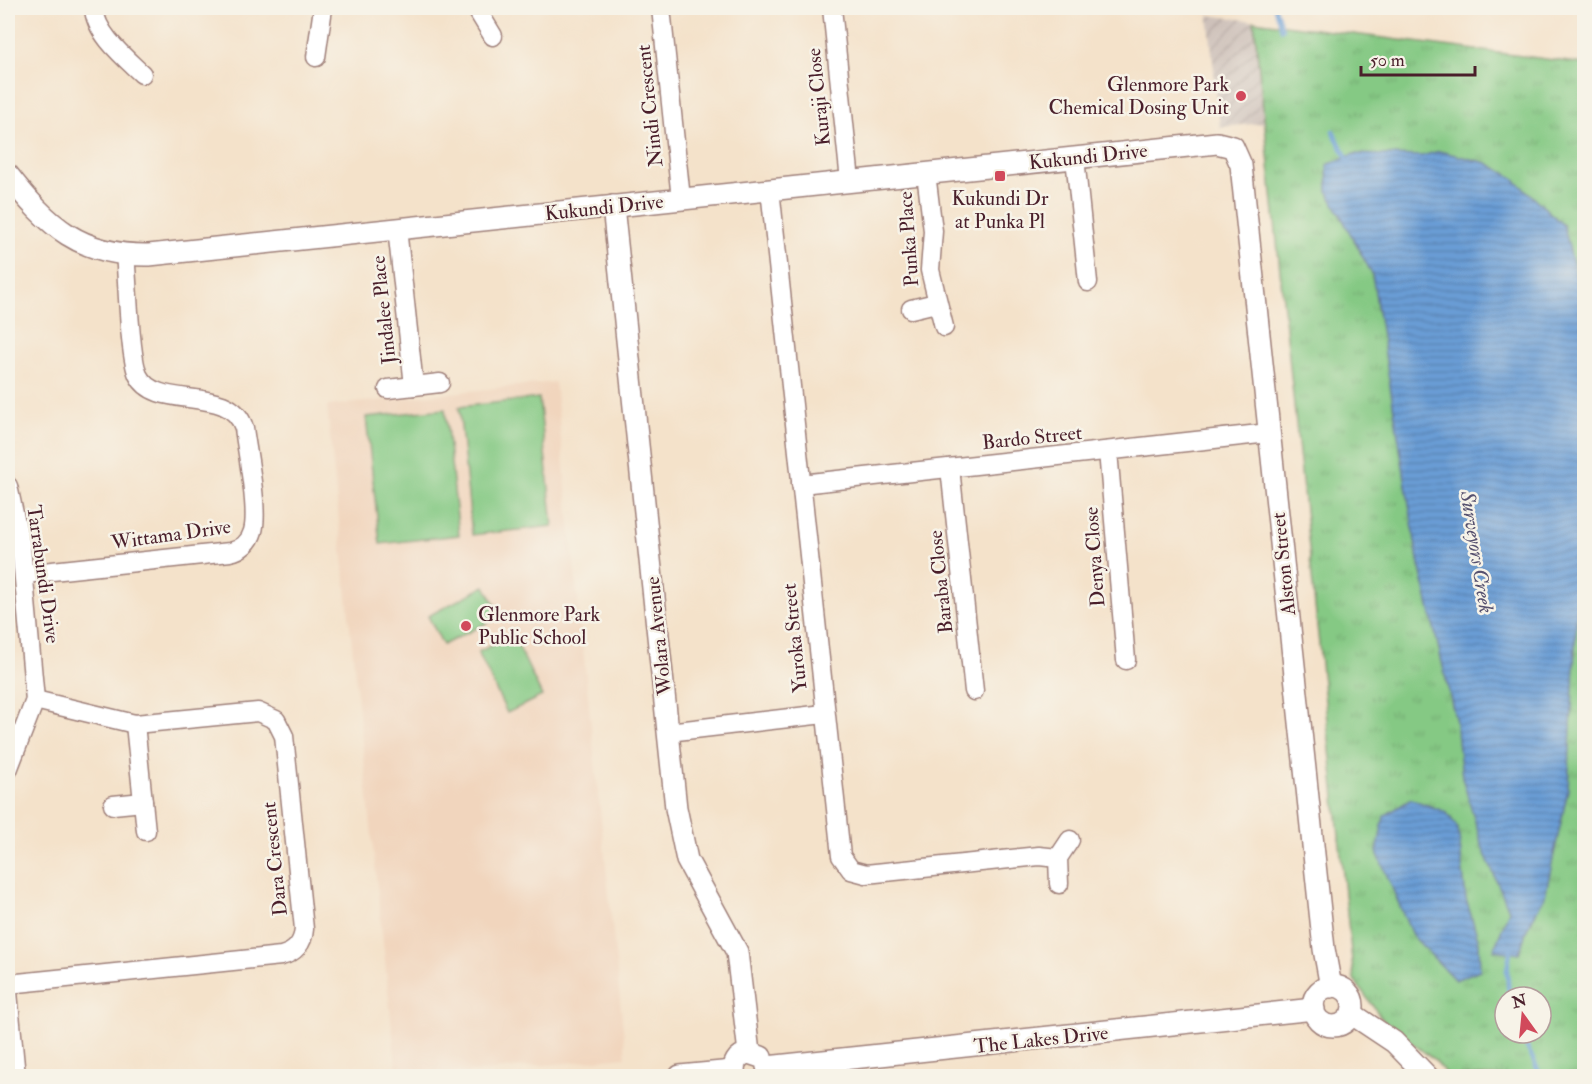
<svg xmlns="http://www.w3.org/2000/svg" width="1592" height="1084" font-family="'IM FELL Double Pica',serif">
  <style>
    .built { fill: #f1d5bd }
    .industrial { fill: url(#industrial-furrows) }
    .grass { fill: #85c984; stroke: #687458; stroke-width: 1.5 }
    .park { fill: url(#park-tufts); stroke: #687458; stroke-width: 1.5; fill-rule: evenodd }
    .water { fill: url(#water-rules); stroke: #5a5e80; stroke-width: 1.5 }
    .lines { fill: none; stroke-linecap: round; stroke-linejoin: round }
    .stream { stroke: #699dd5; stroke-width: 4.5 }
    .minor-casing { stroke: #9f807a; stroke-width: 21 }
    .tertiary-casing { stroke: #9f807a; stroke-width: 24 }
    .minor { stroke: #fff; stroke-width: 18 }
    .tertiary { stroke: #fff; stroke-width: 21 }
    .poi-dot { fill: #d1495b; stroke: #f7f3e8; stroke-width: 2 }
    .labels { text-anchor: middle; stroke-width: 5; stroke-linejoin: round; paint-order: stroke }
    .poi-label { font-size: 20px; fill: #4a1f2b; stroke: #f7f3e8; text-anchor: end }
    .street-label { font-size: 20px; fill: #4a1f2b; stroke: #f7f3e8 }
    .water-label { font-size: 21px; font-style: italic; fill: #56516f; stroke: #f7f3e8 }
  </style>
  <defs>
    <pattern id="industrial-furrows" width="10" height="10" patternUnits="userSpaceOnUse" patternTransform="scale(1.5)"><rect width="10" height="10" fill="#cec1ba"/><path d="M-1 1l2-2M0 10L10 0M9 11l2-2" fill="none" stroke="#b2a5a0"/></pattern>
    <pattern id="park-tufts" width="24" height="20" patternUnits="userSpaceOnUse" patternTransform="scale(1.5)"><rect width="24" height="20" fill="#85c984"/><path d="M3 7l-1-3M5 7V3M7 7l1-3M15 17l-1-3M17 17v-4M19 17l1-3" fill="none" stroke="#74ac72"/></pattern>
    <pattern id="water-rules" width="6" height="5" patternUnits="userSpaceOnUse" patternTransform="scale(1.5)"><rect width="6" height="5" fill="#699dd5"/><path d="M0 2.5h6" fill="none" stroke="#587fad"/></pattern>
  </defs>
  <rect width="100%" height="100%" fill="#f7f3e8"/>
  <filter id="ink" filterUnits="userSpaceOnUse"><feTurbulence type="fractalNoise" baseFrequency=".0167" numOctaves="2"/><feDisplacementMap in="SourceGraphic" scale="12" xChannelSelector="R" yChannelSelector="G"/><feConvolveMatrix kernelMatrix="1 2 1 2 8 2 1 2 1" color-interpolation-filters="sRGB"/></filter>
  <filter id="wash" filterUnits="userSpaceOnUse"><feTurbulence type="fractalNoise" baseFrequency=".008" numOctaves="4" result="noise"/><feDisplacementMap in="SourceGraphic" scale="24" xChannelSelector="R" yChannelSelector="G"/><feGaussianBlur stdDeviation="1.35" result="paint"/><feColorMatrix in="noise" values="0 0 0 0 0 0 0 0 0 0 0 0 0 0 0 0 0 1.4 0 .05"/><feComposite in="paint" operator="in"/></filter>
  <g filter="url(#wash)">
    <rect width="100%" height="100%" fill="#f4e2ca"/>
    <polygon class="built" points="555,382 626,1057 435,1076 397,1076 327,406"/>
    <polygon class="industrial" points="1208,15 1254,21 1264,123 1220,127"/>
    <g class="grass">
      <polygon points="539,398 553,526 472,535 459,407"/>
      <polygon points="445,409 459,535 380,544 366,417"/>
      <polygon points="485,586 501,616 443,645 428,616"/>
      <polygon points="513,635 542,696 507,713 478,652"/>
    </g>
    <path class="park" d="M1254 21 1584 64V1076H1447L1436 1061 1386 1024 1354 980ZM1505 997H1541V1033H1505Z"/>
    <g class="water">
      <polygon points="1439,151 1487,163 1512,177 1564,226 1579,289 1584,341 1577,537 1583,570 1578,586 1568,790 1545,896 1527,929 1519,954 1494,950 1509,910 1483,849 1462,777 1456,722 1418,560 1372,274 1328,192 1327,165 1354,154 1422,156"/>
      <polygon points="1411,799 1446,812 1458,828 1466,899 1479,942 1480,970 1455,980 1412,935 1377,852 1384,816"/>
    </g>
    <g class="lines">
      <g class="stream">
        <polyline points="1275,8 1282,29"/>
        <polyline points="1333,131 1349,162"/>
        <polyline points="1509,997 1507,970 1511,946"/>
        <polyline points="1520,1033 1541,1076"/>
      </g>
    </g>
  </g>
  <g filter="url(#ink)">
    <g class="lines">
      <g class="minor-casing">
        <g id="minor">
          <path d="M94 8C95 33 124 57 142 74"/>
          <polyline points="476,8 493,36"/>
          <polyline points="661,8 681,199"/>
          <polyline points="832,8 850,181"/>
          <polyline points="316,57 323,8"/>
          <polyline points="1075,158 1088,282"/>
          <polyline points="926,173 933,231 930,270 944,327"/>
          <polyline points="770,189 841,856 851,870 866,874 1039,856 1058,858"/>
          <polyline points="397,228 414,386"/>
          <polyline points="911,309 936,303"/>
          <polyline points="388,389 440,383"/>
          <polyline points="1108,451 1126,660"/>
          <polyline points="950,468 974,691"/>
          <polyline points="801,484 1269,433"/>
          <polyline points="8,486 21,546 35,700 8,770"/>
          <path d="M24 574 230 552C241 550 250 542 253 531 259 510 247 452 244 428 230 382 156 413 138 375 129 355 128 281 125 255"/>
          <polyline points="135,724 146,831"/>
          <polyline points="668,732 824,714"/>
          <polyline points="113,805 143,802"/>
          <polyline points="1059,884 1058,858 1070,840"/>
          <path d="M8 984 281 956C295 953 303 943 304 929L284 736 276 720 258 712 135 724 35 700"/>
          <polyline points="8,992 16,1076"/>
        </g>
      </g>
      <g class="tertiary-casing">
        <g id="tertiary">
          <path d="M8 175C48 226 80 256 149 255L1217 143 1233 147 1241 165 1324 949 1331 987"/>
          <polyline points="613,206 676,808 687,860 737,952 749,1053"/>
          <circle cx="1333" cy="1006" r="20"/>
          <polyline points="1352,1014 1394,1042 1427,1076"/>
          <polyline points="767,1067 1314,1009"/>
          <polyline points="680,1076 733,1071"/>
          <path d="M735 1076C732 1064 737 1055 749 1053L761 1057"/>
        </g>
      </g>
      <use href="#minor" class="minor"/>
      <use href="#tertiary" class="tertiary"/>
    </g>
  </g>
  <g class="poi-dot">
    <circle cx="1241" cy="96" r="6"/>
    <rect x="994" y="170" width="12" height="12" rx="3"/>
    <circle cx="466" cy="626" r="6"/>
  </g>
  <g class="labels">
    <g class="poi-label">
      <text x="1229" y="91">Glenmore Park<tspan x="1229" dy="23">Chemical Dosing Unit</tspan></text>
      <text x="1000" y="205" text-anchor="middle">Kukundi Dr<tspan x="1000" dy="23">at Punka Pl</tspan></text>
      <text x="478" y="621" text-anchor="start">Glenmore Park<tspan x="478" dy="23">Public School</tspan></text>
    </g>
    <g class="street-label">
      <text transform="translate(818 97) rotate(-96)" y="7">Kuraji Close</text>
      <text transform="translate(649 106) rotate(-96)" y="7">Nindi Crescent</text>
      <text transform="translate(1088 156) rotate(-6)" y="7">Kukundi Drive</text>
      <text transform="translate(604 207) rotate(-6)" y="7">Kukundi Drive</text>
      <text transform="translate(908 239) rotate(-94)" y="7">Punka Place</text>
      <text transform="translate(383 310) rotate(-96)" y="7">Jindalee Place</text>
      <text transform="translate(1032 437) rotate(-6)" y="7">Bardo Street</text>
      <text transform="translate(171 534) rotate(-8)" y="7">Wittama Drive</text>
      <text transform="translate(1094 557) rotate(-94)" y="7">Denya Close</text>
      <text transform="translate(1283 564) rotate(-96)" y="7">Alston Street</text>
      <text transform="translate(44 574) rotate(82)" y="7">Tarrabundi Drive</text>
      <text transform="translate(940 582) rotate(-96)" y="7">Baraba Close</text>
      <text transform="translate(658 636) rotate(-96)" y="7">Wolara Avenue</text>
      <text transform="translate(794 638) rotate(-96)" y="7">Yuroka Street</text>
      <text transform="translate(274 859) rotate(-96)" y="7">Dara Crescent</text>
      <text transform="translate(1041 1039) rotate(-6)" y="7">The Lakes Drive</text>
    </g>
    <g class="water-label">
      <text transform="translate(1477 552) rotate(81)" y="7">Surveyors Creek</text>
    </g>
  </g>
  <rect width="1592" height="1084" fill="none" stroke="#f7f3e8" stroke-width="30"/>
  <g transform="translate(1523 1015) rotate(345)"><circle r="28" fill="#f7f3e8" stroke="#b29e9c" stroke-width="1.5"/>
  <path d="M0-4.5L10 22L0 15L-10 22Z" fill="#d1495b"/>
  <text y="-9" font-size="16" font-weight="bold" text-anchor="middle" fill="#4a1f2b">N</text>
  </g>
  <path d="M1361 66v9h114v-9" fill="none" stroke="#4a1f2b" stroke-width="3"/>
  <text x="1370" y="66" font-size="18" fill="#4a1f2b" stroke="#f7f3e8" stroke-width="4.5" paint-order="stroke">50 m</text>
</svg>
